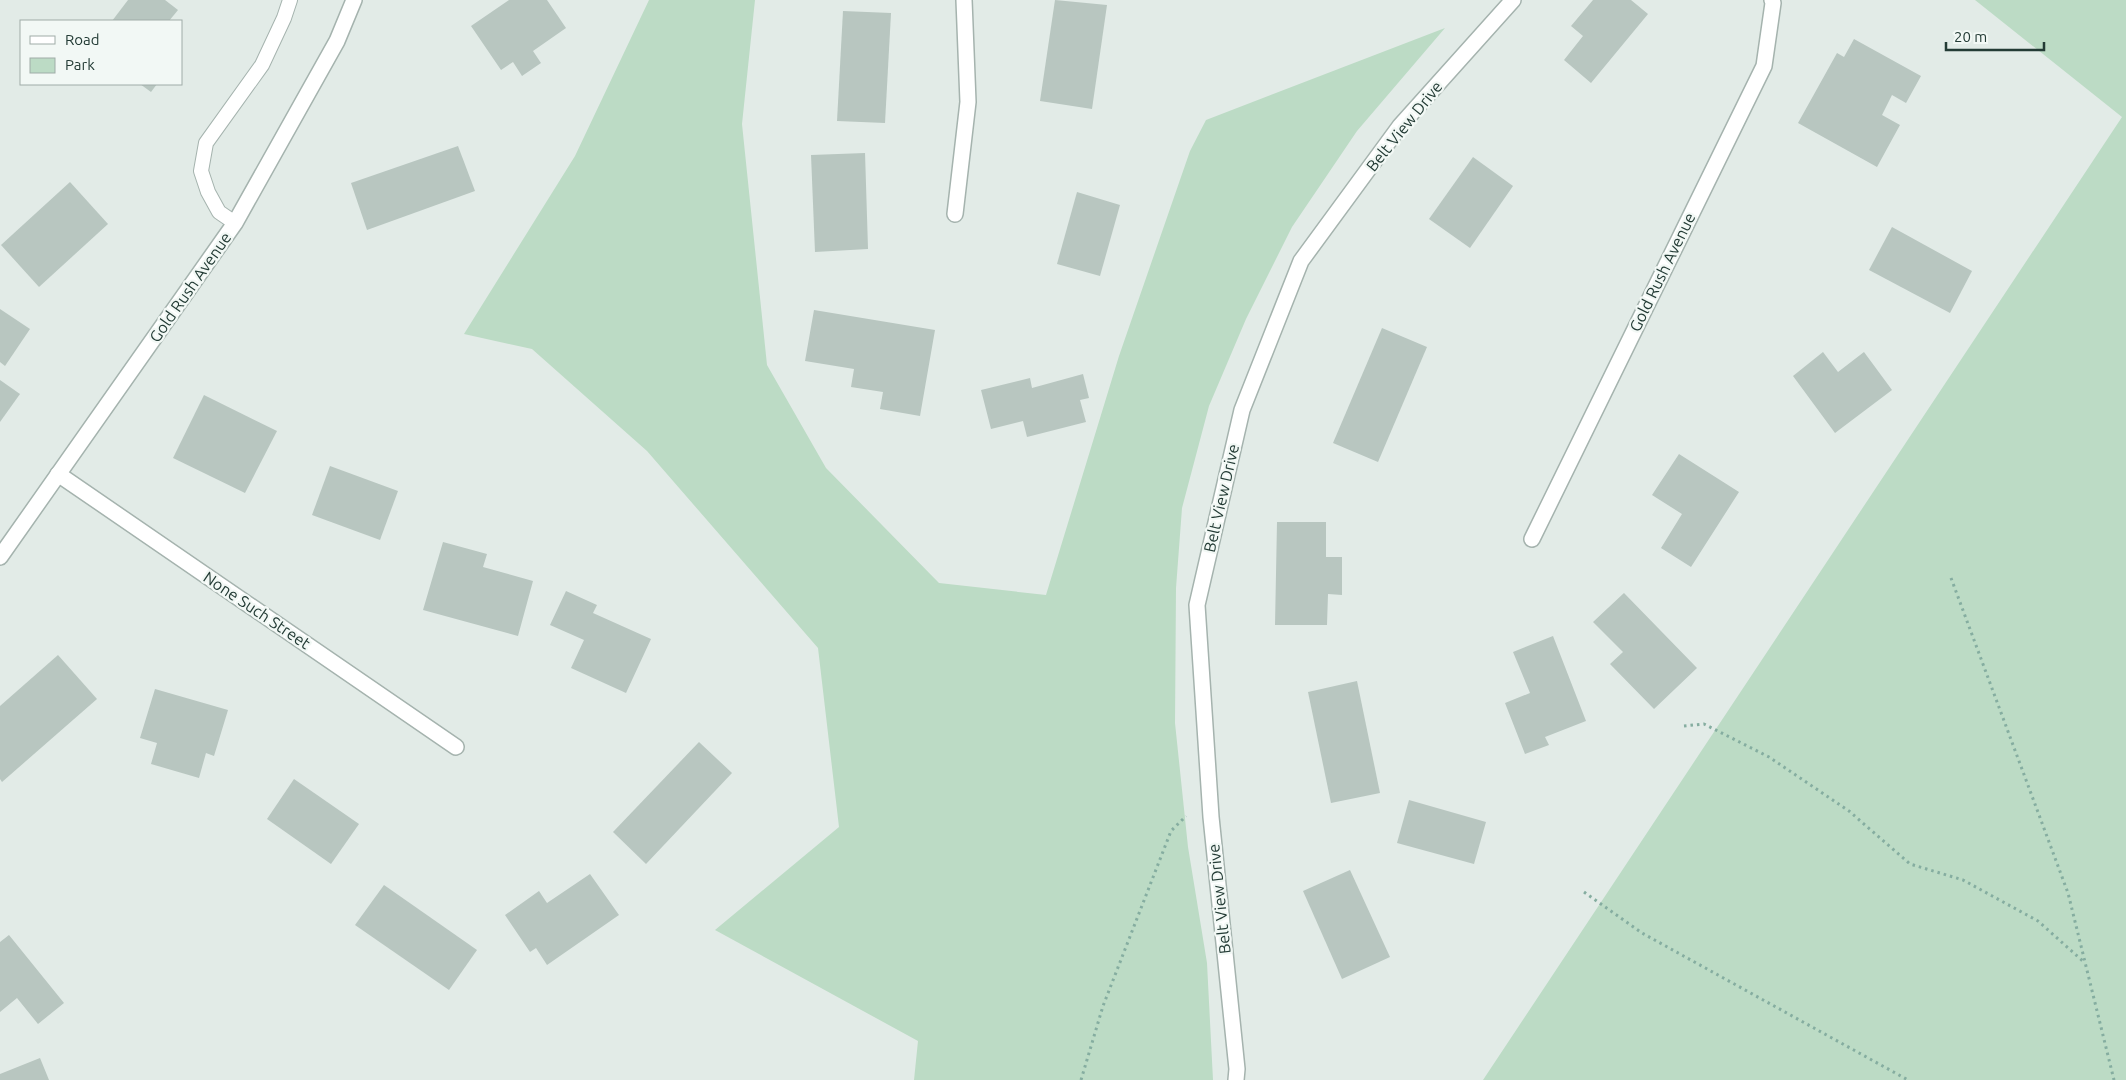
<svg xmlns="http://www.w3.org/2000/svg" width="2126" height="1080" font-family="Ubuntu,sans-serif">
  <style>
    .green { fill: #bcdbc5 }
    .building { fill: #b8c6c0 }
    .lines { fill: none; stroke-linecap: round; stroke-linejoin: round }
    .service-casing { stroke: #a5b3ae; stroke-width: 16 }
    .minor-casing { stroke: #a5b3ae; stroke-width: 18 }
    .path { stroke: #85ada0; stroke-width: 3; stroke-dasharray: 2.5 4; stroke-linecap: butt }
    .service { stroke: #fff; stroke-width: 14 }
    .minor { stroke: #fff; stroke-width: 15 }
    .labels { text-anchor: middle; stroke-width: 4.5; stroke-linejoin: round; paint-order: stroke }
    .street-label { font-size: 16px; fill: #233b35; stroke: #f2f8f5 }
  </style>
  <rect width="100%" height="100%" fill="#e2ebe7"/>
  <g class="green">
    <polygon points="649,0 755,0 742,124 767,365 826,468 939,583 1046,595 1119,356 1190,151 1206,120 1445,28 1357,131 1292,227 1246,319 1209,406 1182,508 1176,588 1175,723 1188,847 1207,963 1213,1080 914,1080 918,1041 715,930 839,827 818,648 647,451 532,349 464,334 575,156"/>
    <polygon points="1975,0 2126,0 2126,1080 1483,1080 2122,117"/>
  </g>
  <g class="building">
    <polygon points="128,0 165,0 178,10 169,21 112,21"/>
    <polygon points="509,0 547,0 566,28 533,51 541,63 522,76 513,62 501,70 471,26"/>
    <polygon points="1055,0 1107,5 1092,109 1040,101"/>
    <polygon points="1593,0 1631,0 1648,14 1591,83 1564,60 1583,36 1571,26"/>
    <polygon points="843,11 891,13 885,123 837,121"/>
    <polygon points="1854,39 1921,76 1906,103 1892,95 1882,115 1900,125 1877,167 1798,123 1837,53 1844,57"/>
    <polygon points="140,84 157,84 151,92"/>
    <polygon points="458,146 475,191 367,230 351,183"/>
    <polygon points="865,153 868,249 815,252 811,155"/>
    <polygon points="1473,157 1513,186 1470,248 1429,219"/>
    <polygon points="70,182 108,224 39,287 1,245"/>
    <polygon points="1077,192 1120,205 1100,276 1057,264"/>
    <polygon points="1892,227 1972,271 1950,313 1869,270"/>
    <polygon points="0,309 30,329 5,366 0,362"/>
    <polygon points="814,310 935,330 920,416 880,409 883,392 851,387 854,369 805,361"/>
    <polygon points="1382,328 1427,347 1378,462 1333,443"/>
    <polygon points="1823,352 1838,372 1864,352 1892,390 1835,433 1793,376"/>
    <polygon points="1083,374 1089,398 1080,400 1086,422 1027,437 1023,421 991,429 981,390 1030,378 1032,388"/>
    <polygon points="0,380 20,394 0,422"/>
    <polygon points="204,395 277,431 245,493 173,458"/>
    <polygon points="1679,454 1739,492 1691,567 1661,548 1682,514 1652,495"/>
    <polygon points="330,466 398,491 380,540 312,515"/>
    <polygon points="1277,522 1326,522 1326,557 1342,557 1342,595 1328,594 1327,625 1275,625"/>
    <polygon points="443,542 487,554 483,567 533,581 518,636 423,610"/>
    <polygon points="566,591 597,605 593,613 651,639 626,693 571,668 584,640 550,625"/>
    <polygon points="1624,593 1697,668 1654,709 1610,664 1623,652 1593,622"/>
    <polygon points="1553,636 1586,721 1545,737 1549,745 1525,754 1505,703 1530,693 1513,652"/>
    <polygon points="58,655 97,699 2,782 0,779 0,706"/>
    <polygon points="1357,681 1380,793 1331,803 1308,692"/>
    <polygon points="155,689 228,710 214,756 206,753 199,778 151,764 157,743 140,738"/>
    <polygon points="699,742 732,773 646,864 613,832"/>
    <polygon points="294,779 359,824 331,864 267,819"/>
    <polygon points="1409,800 1486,822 1474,864 1397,843"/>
    <polygon points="1350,870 1390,957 1342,979 1303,891"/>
    <polygon points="590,874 619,915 547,965 536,948 530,952 505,915 539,891 547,903"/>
    <polygon points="384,885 477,950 449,990 355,925"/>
    <polygon points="9,935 64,1003 38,1024 17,998 0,1012 0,942"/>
    <polygon points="40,1058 49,1080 0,1080 0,1074"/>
  </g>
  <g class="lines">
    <g class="service-casing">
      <polyline id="service" points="235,223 219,212 208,192 201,171 206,143 262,65 284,18 290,0"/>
    </g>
    <g class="minor-casing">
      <g id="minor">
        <polyline points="955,214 968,102 964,0"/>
        <polyline points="58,474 456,747"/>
        <polyline points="1532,539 1764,66 1773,3 1772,0"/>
        <polyline points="0,557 235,223 337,41 354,0"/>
        <polyline points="1236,1080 1237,1069 1211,817 1197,605 1242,410 1301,261 1400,126 1513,0"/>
      </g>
    </g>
    <g class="path">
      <polyline points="1951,578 2068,893 2114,1080"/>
      <polyline points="1684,726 1704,724 1769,757 1849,811 1910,864 1963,880 2038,921 2085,963"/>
      <polyline points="1584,892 1642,933 1908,1080"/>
      <polyline points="1081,1080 1103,1006 1171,831 1186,816"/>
    </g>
    <use href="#service" class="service"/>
    <use href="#minor" class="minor"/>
  </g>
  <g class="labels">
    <g class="street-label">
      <text transform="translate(1404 126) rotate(-51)" y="6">Belt View Drive</text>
      <text transform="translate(1662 272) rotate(-64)" y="6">Gold Rush Avenue</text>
      <text transform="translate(190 287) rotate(-55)" y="6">Gold Rush Avenue</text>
      <text transform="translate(1221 498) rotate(-77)" y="6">Belt View Drive</text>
      <text transform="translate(257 610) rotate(34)" y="6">None Such Street</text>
      <text transform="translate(1219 899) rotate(-96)" y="6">Belt View Drive</text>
    </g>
  </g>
  <rect x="20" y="20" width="162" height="65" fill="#f2f8f5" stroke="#9faca8"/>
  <rect x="30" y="36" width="25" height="8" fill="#ffffff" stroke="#9faca8"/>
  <text x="65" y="45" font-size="15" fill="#233b35">Road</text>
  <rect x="30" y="58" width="25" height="15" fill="#bcdbc5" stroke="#9faca8"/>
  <text x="65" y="70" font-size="15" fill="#233b35">Park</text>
  <path d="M1946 42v8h98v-8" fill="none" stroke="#233b35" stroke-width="2.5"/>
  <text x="1954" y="42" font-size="15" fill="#233b35" stroke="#f2f8f5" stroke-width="4" paint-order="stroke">20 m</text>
</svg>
